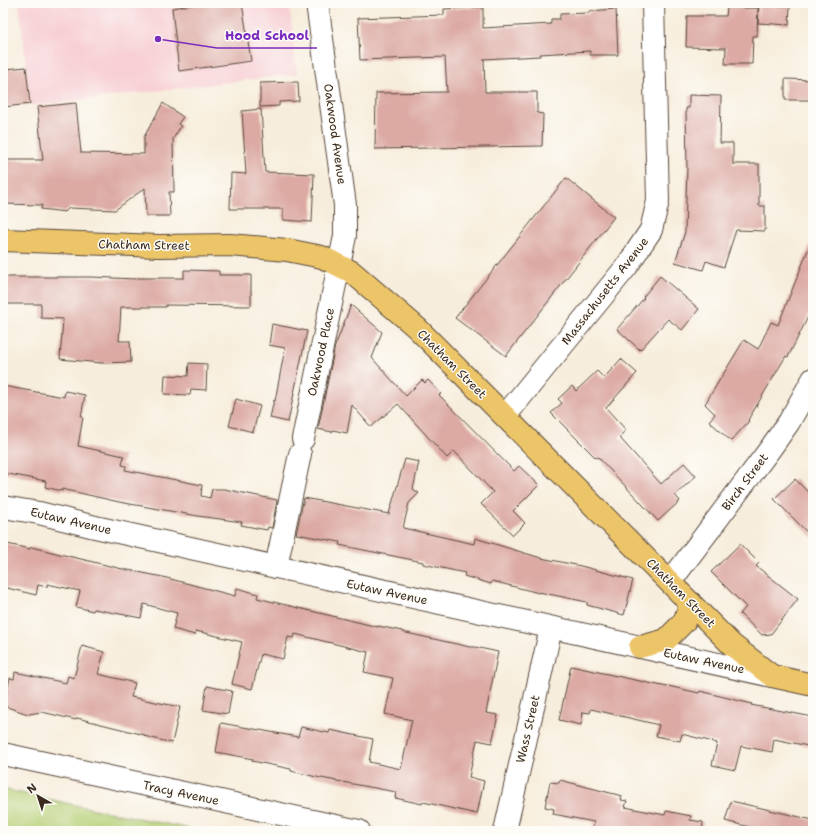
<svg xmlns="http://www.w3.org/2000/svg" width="816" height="834" font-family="'Shantell Sans',sans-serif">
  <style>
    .built { fill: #f7cfd5 }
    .green { fill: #b4cd72; stroke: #787c48 }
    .building { fill: #dca9a3 }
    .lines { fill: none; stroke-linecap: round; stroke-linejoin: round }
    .minor-casing { stroke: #57473a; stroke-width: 24 }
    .major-casing { stroke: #57473a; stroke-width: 24 }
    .minor { stroke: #fff; stroke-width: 22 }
    .major { stroke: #edc569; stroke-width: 22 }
    .labels { text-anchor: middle; stroke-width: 3; stroke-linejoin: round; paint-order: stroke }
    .street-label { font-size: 12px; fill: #3b2a1e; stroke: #fdfcf7 }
    .leader { fill: none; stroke: #7b2cbf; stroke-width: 1.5 }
    .callout-dot { fill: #7b2cbf; stroke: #fdfcf7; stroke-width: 1.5 }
    .callout-label { font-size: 13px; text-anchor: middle; font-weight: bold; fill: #7b2cbf; stroke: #fdfcf7; stroke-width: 3; stroke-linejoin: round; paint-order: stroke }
  </style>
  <rect width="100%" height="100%" fill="#fdfcf7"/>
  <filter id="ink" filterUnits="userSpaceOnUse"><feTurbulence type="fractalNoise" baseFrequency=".025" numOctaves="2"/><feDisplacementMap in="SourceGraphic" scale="8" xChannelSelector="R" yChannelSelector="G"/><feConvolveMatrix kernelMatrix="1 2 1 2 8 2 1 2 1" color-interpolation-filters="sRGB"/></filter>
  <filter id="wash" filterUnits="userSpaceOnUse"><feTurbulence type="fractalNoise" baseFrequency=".012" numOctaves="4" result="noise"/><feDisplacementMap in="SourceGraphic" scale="16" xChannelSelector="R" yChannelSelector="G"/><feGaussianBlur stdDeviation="0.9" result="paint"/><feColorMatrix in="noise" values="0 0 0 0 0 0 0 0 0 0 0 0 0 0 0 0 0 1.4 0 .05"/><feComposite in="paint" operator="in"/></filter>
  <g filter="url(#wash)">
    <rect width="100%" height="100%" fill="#f7eddc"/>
    <polygon class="built" points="19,3 289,3 297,74 31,106"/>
    <polygon class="green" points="3,789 75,805 201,831 3,831"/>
    <g id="blocks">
      <g class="building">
        <polygon points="205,3 242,3 251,61 179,71 172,8"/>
        <polygon points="759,5 790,6 789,25 758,23"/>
        <polygon points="483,7 483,28 551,24 551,19 560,19 560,14 589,13 589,11 616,9 618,55 590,55 590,51 540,54 540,56 484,59 485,92 537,92 537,113 543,114 542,146 375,149 376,93 447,92 445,57 360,60 358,18 444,15 444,9"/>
        <polygon points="727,8 758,8 757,36 753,36 752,64 725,64 726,48 686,47 687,16 726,16"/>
        <polygon points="26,67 30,104 4,107 3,87 8,87 6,69"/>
        <polygon points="785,79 813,80 813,100 785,100"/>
        <polygon points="298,82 299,101 279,102 279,106 260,107 260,83"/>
        <polygon points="689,95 721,96 720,143 733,143 733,164 759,164 759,206 765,206 765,231 736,230 724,267 706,261 703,270 675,262 685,232 687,167 686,108 689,108"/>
        <polygon points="76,103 81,153 144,154 144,137 163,103 183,117 178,124 181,126 173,139 174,192 169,192 170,216 146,216 145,188 115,210 69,208 65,212 41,209 42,205 3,204 3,160 43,160 37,107"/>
        <polygon points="261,109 265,172 314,174 312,222 283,220 283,209 230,209 231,173 246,174 242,111"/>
        <polygon points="566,178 614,217 506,356 455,318"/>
        <polygon points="812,240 813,240 813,307 788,357 786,356 748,420 749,421 731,441 709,421 715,414 705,404 744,340 758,349 771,322 778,325"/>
        <polygon points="184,270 219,271 219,275 251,275 251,306 166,305 166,307 121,307 119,341 130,341 131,362 101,363 60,359 63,319 41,318 41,304 3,304 3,277 91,277 136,279 136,278 184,278"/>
        <polygon points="660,276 699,309 682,330 668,319 640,350 617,329 644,298 643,297"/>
        <polygon points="351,305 382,332 372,358 406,396 422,380 425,383 428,380 441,394 439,395 514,471 519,466 539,485 513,511 525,523 513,535 481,504 493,492 454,451 447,458 398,404 371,427 352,405 347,433 333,430 332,432 318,429 335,346"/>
        <polygon points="272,324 307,331 288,422 270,418 274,400 275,401 285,348 269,345"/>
        <polygon points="621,359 637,373 606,408 626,430 619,437 661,484 684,463 696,476 675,495 680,501 658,521 598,457 596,458 551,413 562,403 558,399 572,386 576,391 597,371 604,378"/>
        <polygon points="189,363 207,364 206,390 191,389 190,395 164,394 165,375 188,376"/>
        <polygon points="3,386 64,397 65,391 85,395 81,417 83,417 78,446 124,456 122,465 126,466 125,470 202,485 201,496 210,498 212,489 224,489 277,500 272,528 268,527 267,530 241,525 242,522 198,516 119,502 62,489 62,491 45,487 46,481 3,473"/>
        <polygon points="236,399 260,406 253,432 229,426"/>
        <polygon points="405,459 419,462 413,489 419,493 409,503 403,528 474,544 475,538 541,558 581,566 633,580 624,615 587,605 587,602 539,592 539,593 492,581 491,584 464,576 465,573 423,564 423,562 339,545 340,542 296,534 304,498 389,514"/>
        <polygon points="795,479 813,497 813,538 774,499"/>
        <polygon points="3,543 30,549 31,547 118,568 163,577 235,596 237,588 258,594 257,598 378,627 378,626 402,631 402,632 470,647 475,647 498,652 486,713 498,715 492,743 477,740 469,777 484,781 477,814 423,802 422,804 395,798 396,792 321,778 291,771 291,769 252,761 253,759 216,752 221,723 298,737 301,727 329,733 330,730 373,739 369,762 401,769 412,720 385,714 393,678 364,672 368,652 295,634 294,638 288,637 283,659 261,654 252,689 232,684 242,642 196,631 195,635 173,629 177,613 144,604 141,618 94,609 93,611 76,607 80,591 47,584 47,587 38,585 36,595 3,587"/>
        <polygon points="740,544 759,563 756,566 798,599 771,634 762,635 740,614 746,607 711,572"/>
        <polygon points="82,646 104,652 98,674 135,683 131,697 180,707 172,743 144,736 145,735 77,718 76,720 42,712 28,714 4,706 10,678 14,679 15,672 66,683 68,676 74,678"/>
        <polygon points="571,666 667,687 668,686 699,693 700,691 752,704 751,705 813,717 813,747 774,739 772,752 741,746 735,770 712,765 717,743 682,734 680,741 656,736 659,725 591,709 590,713 583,712 581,725 559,720"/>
        <polygon points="207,686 232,691 228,714 203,710"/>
        <polygon points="560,780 622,796 621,800 627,801 625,807 665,815 666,811 691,816 690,820 703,822 702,831 592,831 594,822 553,814 554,809 545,807 550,782 559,783"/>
        <polygon points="731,801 813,820 813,831 767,831 725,821"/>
      </g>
    </g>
  </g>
  <g filter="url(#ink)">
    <use href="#blocks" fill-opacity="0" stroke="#57473a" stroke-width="1"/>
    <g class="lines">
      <g class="minor-casing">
        <g id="minor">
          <polyline points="505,416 627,266 651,230 658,201 653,3"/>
          <polyline points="303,439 345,236 345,205 317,3"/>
          <polyline points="3,507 39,513 95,527 772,676"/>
          <polyline points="276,567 300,454"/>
          <polyline points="670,582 770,449 789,422 813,379"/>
          <polyline points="3,754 359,831"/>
          <polyline points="505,831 551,628"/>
        </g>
      </g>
      <g class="major-casing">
        <g id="major">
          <polyline points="3,240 159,246 230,245 287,250 322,257 352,272 417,328 732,645 772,676 813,685"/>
          <polyline points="640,647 666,640 684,622 691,603"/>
        </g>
      </g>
      <use href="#minor" class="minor"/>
      <use href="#major" class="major"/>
    </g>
  </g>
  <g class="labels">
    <g class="street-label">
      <text transform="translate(335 134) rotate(82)" y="4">Oakwood Avenue</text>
      <text transform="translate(144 245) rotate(1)" y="4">Chatham Street</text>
      <text transform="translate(605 291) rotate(-52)" y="4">Massachusetts Avenue</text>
      <text transform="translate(321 352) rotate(-78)" y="4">Oakwood Place</text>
      <text transform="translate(452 364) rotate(45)" y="4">Chatham Street</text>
      <text transform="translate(745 482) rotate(-53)" y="4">Birch Street</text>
      <text transform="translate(71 521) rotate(13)" y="4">Eutaw Avenue</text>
      <text transform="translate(387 592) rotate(12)" y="4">Eutaw Avenue</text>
      <text transform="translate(681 593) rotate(45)" y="4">Chatham Street</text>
      <text transform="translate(704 661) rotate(12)" y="4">Eutaw Avenue</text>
      <text transform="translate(528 729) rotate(-77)" y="4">Wass Street</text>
      <text transform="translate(181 793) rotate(12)" y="4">Tracy Avenue</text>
    </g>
  </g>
  <path class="leader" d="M158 39L217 48H317"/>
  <circle class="callout-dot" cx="158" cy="39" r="4"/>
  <g class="callout-label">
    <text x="267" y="40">Hood School</text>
  </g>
  <rect width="816" height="834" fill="none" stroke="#fdfcf7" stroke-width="16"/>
  <g transform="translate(38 796) rotate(321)" stroke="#fdfcf7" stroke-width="3" paint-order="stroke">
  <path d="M0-3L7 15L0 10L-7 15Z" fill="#3b2a1e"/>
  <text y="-6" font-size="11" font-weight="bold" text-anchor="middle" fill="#3b2a1e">N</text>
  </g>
</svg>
